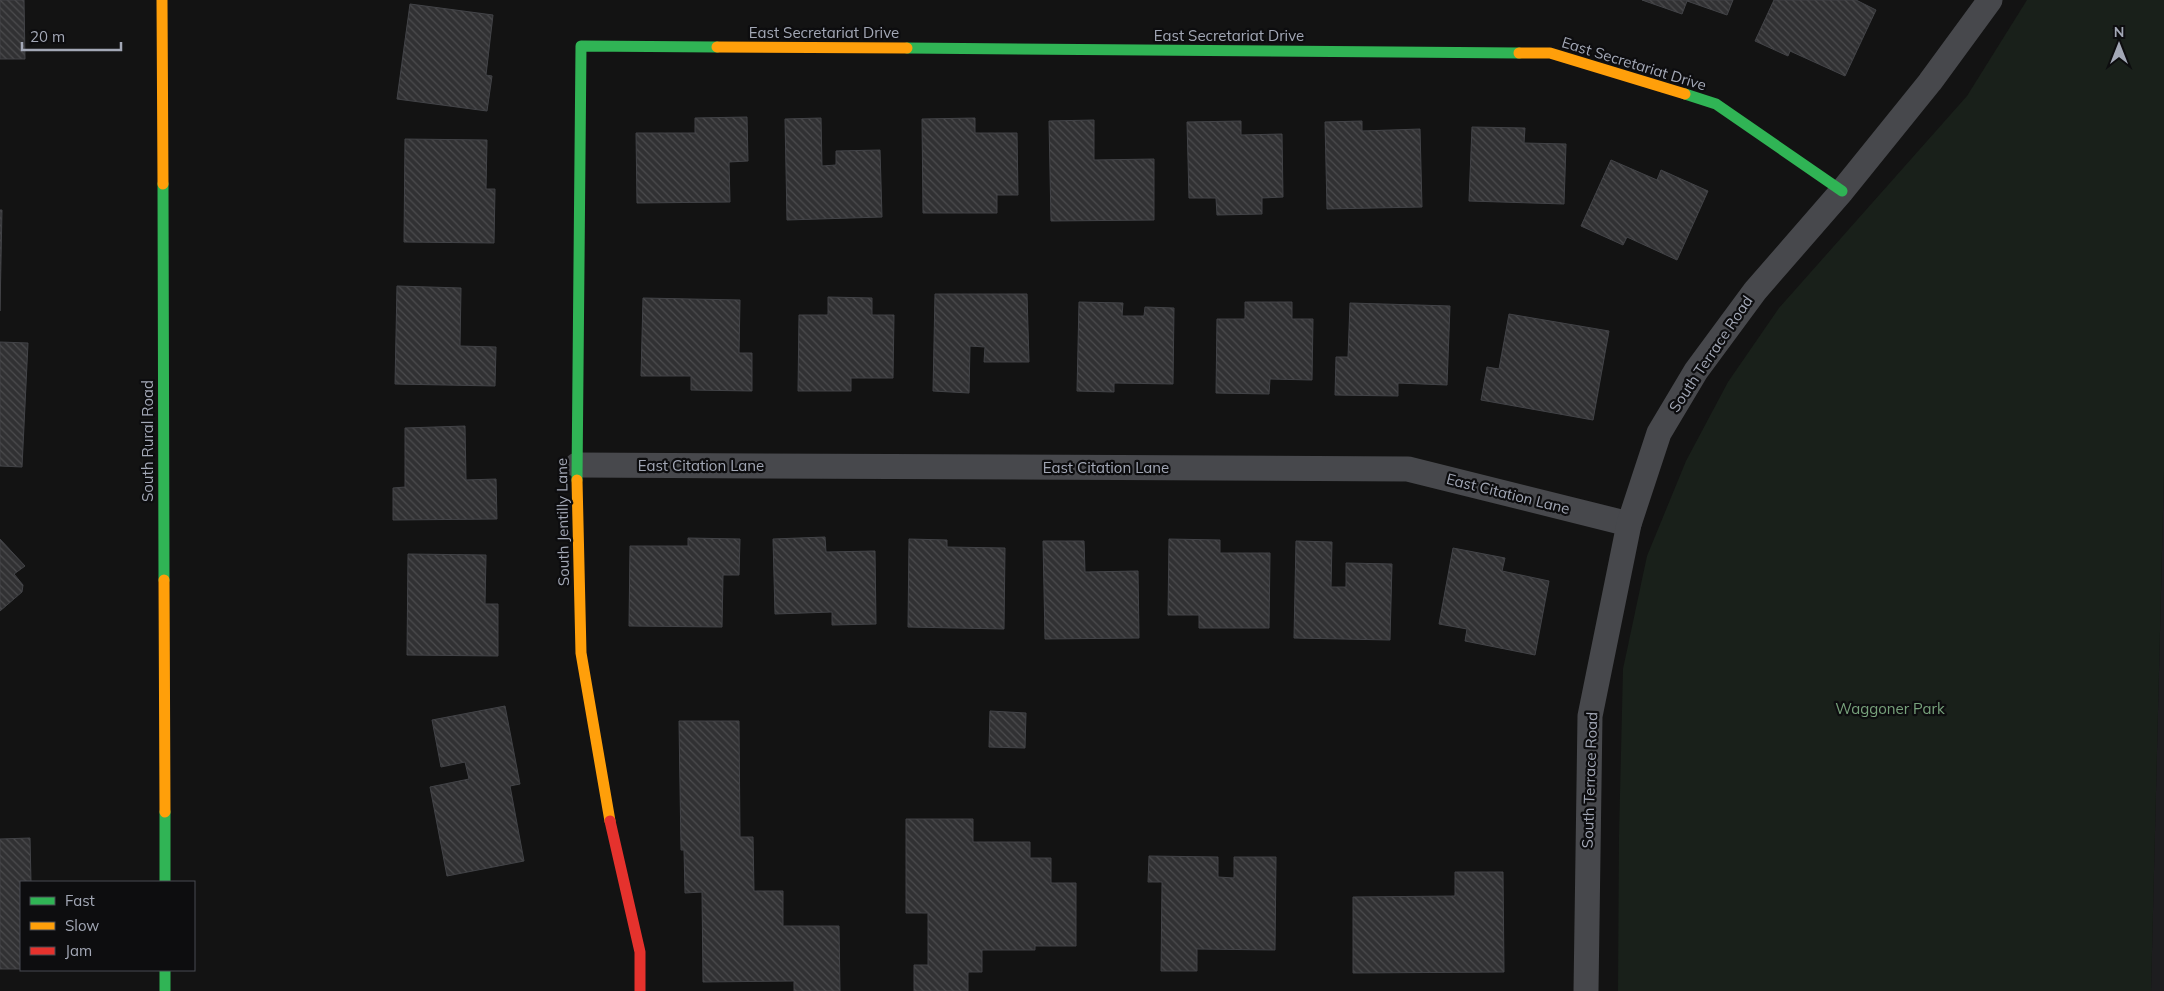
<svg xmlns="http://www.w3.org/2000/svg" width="2164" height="991" font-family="Mulish,sans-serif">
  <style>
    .built { fill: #1d1d1f }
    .green { fill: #19201a }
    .building { fill: url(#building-back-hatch); stroke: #424347 }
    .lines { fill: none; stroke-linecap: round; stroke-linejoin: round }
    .street { stroke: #47484c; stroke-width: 25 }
    .fast { stroke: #30b455; stroke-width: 11 }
    .slow { stroke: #ff9f0a; stroke-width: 11 }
    .jam { stroke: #e5322d; stroke-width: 11 }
    .labels { text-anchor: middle; stroke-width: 4.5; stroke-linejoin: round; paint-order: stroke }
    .street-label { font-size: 15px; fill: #a3a8b6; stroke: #0d0d0f }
    .park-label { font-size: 15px; fill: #78a27c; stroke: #0d0d0f }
  </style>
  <defs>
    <pattern id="building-back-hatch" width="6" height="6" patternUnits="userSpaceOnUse" patternTransform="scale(1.25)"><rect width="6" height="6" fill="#313133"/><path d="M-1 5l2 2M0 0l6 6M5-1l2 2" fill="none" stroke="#4c4c4e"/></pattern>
  </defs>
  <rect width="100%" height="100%" fill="#131313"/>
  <polygon class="built" points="2164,472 2164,991 2151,991"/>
  <polygon class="green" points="2027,0 2164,0 2164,472 2151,991 1618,991 1619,836 1623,669 1647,556 1686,461 1728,382 1779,308 1967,96"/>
  <g class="building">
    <polygon points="0,0 24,0 25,59 0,59"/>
    <polygon points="1642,0 1733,0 1727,15 1687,1 1682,14"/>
    <polygon points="1774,0 1856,0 1876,10 1845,76 1790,51 1788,56 1755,41"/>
    <polygon points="410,4 493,15 486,75 492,76 487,111 397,99"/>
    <polygon points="747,117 748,161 729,162 730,202 637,203 636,133 695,133 695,118"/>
    <polygon points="821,118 822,166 836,165 836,151 880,150 882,217 787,220 785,119"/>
    <polygon points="975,118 975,133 1017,133 1018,195 997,195 997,213 923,213 922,119"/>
    <polygon points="1094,120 1094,160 1154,159 1154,220 1051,221 1049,121"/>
    <polygon points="1241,121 1241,135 1282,134 1283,197 1262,198 1262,214 1217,215 1216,198 1189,198 1187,122"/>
    <polygon points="1362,121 1362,131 1420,129 1422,207 1327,209 1325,122"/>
    <polygon points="1472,127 1525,128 1524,143 1566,144 1564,204 1469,201"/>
    <polygon points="405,139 487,140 486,189 495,189 494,243 404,242"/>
    <polygon points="1611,160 1657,180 1661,170 1708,191 1677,260 1627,237 1623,245 1581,226"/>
    <polygon points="0,210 2,210 0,311"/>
    <polygon points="397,286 461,288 460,346 496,347 495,386 395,384"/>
    <polygon points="935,294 1027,294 1029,362 984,362 985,347 970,346 969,393 933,391"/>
    <polygon points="828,297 872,298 872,315 894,315 893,378 851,378 851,391 798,391 799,315 828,315"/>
    <polygon points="643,298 740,300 739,353 752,353 752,391 691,390 691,376 641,376"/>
    <polygon points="1079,302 1123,303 1122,316 1144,316 1145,307 1174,308 1173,384 1114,383 1114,392 1077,391"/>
    <polygon points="1245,302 1292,302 1292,319 1313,319 1312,380 1270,379 1269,394 1216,393 1217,319 1245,319"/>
    <polygon points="1350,303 1450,306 1447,385 1398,383 1398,396 1335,395 1336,357 1348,357"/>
    <polygon points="1509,314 1609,331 1593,420 1481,400 1487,367 1499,369"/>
    <polygon points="0,342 28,343 22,467 0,466"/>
    <polygon points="465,426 466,480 496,479 497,519 393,520 393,488 405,487 405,428"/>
    <polygon points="825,537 826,552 875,551 876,624 832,625 832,612 775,614 773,539"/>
    <polygon points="688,538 740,539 739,575 723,575 722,627 629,626 630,546 688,546"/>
    <polygon points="0,539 25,566 14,574 23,585 22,592 0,611"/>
    <polygon points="909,539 947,540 947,547 1005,548 1004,629 908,627"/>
    <polygon points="1169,539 1220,540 1220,553 1270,553 1269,628 1199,628 1199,615 1168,615"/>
    <polygon points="1043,541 1084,541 1085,572 1138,571 1139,638 1045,639"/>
    <polygon points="1296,541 1332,542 1331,587 1346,587 1346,563 1392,564 1390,640 1294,638"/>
    <polygon points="1453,548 1505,558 1502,571 1549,581 1535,655 1465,641 1467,629 1439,624"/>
    <polygon points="408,554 486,555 485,604 498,604 498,656 407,655"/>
    <polygon points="505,706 520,784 510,786 524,861 447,876 430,787 469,779 465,762 441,767 432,720"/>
    <polygon points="990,711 1026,713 1025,748 989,747"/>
    <polygon points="679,721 739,721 740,837 753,837 754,891 783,891 783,926 839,926 840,991 794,991 794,981 703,982 702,892 685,893 684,850 681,850"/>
    <polygon points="906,819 973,819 973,842 1030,842 1030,858 1051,858 1051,883 1076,883 1076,946 1035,946 1035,950 982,950 982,972 968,972 968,991 914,991 914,965 928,965 928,913 906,913"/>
    <polygon points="30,838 31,882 21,882 21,969 0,969 0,839"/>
    <polygon points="1149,856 1218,857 1218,877 1234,878 1234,857 1276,857 1275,950 1197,949 1197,971 1161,971 1162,882 1148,882"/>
    <polygon points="1455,872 1503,872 1504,972 1353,973 1353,897 1455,896"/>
  </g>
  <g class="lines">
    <g class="street">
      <polyline points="577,465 1408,469 1629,524"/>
      <polyline points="1586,991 1590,716 1629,524 1659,433 1696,371 1755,291 1842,191 1930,82 1990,0"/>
    </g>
    <g class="fast">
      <polyline points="907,48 1519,53"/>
      <polyline points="1685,94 1716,104 1842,191"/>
      <polyline points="163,184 164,580"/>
      <polyline points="577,480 581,46 717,47"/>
      <polyline points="165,812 165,882"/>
      <polyline points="165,970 165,991"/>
    </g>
    <g class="slow">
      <polyline points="162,0 163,184"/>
      <polyline points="717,47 907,48"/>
      <polyline points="1519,53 1550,53 1685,94"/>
      <polyline points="577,480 581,653 610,821"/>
      <polyline points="164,580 165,812"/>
    </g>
    <polyline class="jam" points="610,821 640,952 640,991"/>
  </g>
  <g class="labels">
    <g class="street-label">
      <text x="824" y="38">East Secretariat Drive</text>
      <text x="1229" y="41">East Secretariat Drive</text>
      <text transform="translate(1634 64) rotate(17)" y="5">East Secretariat Drive</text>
      <text transform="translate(1711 354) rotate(-56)" y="5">South Terrace Road</text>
      <text transform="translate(148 441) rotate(-90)" y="5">South Rural Road</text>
      <text x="701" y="471">East Citation Lane</text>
      <text x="1106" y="473">East Citation Lane</text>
      <text transform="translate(1508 494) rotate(14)" y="5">East Citation Lane</text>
      <text transform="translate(563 522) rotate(-91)" y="5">South Jentilly Lane</text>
      <text transform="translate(1590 780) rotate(-88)" y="5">South Terrace Road</text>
    </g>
    <g class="park-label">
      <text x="1890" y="714">Waggoner Park</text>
    </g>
  </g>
  <rect x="20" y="881" width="175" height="90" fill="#0d0d0f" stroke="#494b52"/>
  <rect x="30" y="897" width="25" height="8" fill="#30b455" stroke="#494b52"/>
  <text x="65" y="906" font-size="15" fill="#a3a8b6">Fast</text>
  <rect x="30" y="922" width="25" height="8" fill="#ff9f0a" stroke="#494b52"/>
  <text x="65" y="931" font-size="15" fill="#a3a8b6">Slow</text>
  <rect x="30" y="947" width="25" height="8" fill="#e5322d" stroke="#494b52"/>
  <text x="65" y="956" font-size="15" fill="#a3a8b6">Jam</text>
  <g transform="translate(2119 45)" stroke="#0d0d0f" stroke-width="4" paint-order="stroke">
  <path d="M0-4L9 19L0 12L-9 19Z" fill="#a3a8b6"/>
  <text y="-8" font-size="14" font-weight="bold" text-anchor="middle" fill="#a3a8b6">N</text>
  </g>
  <path d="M22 42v8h99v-8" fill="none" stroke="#a3a8b6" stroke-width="2.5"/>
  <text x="30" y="42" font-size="15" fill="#a3a8b6" stroke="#0d0d0f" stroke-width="4" paint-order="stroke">20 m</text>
</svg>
